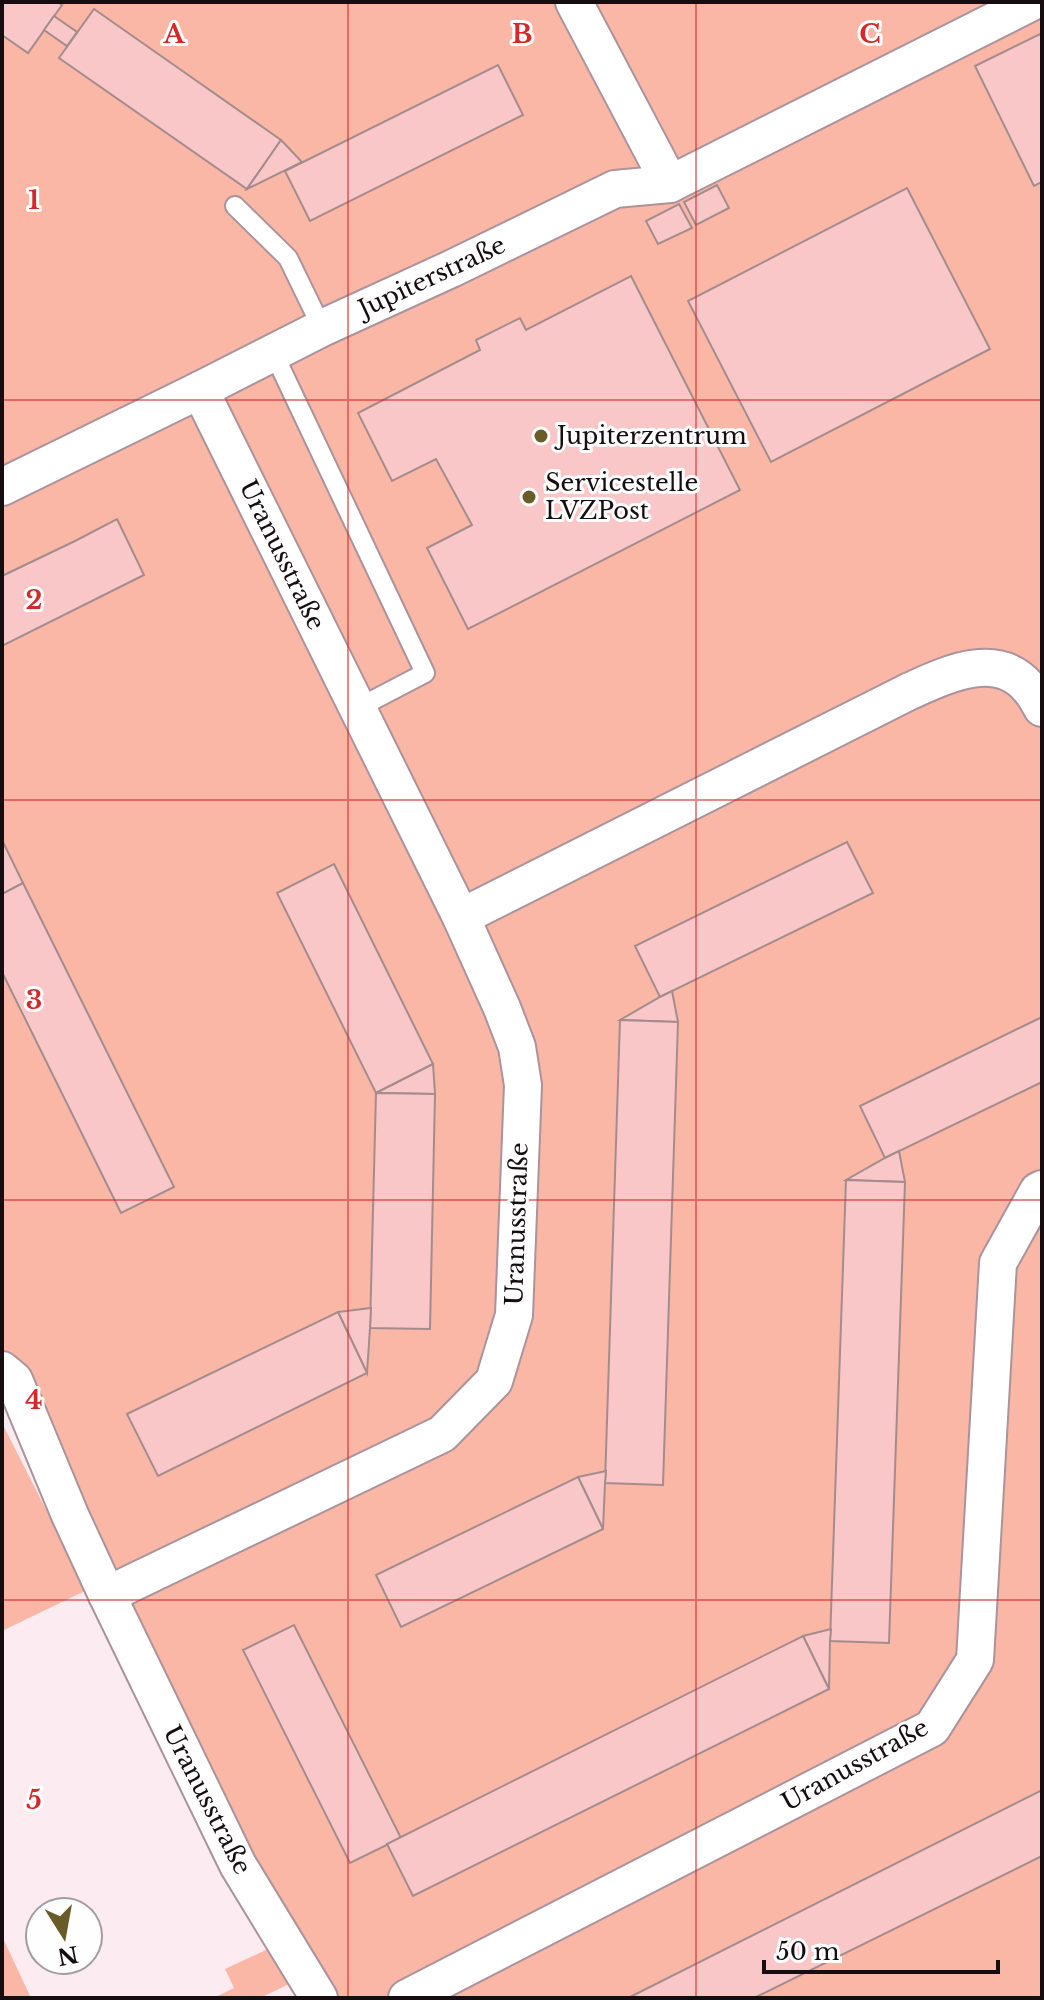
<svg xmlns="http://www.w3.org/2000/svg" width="1044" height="2000" font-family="'Libre Baskerville',serif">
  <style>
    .green { fill: #fbb7a5 }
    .building { fill: #fac7c9; stroke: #a58c8c; stroke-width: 2 }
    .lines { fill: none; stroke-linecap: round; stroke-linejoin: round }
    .service-casing { stroke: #ab939b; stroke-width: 22 }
    .minor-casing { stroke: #ab939b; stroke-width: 40 }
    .service { stroke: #fff; stroke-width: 18 }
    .minor { stroke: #fff; stroke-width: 36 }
    .grid { fill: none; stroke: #d62828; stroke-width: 2; stroke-opacity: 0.55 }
    .poi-dot { fill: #695c29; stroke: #fefefe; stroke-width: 3 }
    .labels { text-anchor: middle; stroke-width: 6; stroke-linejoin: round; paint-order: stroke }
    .street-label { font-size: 24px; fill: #150d10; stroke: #fefefe }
    .poi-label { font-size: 24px; fill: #150d10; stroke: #fefefe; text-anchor: start }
    .grid-label { font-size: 26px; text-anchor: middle; font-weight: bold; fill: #d62828; stroke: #fefefe; stroke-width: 6; stroke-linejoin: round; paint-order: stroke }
  </style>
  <rect width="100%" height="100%" fill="#fcecf1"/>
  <g class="green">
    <polygon points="2,2 1042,2 1042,1998 319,1998 2,1370"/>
    <polygon points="2,1423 87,1590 2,1631"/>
    <polygon points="2,1936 31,1998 2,1998"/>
    <polygon points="268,1949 289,1984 260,1998 213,1998 234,1988 225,1969"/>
  </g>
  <g class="building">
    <polygon points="2,2 58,2 62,5 28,53 2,35"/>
    <polygon points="94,9 281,140 247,189 59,58"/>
    <polygon points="54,16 77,32 67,46 44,30"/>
    <polygon points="1040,34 1042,38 1042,182 1034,186 975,66"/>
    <polygon points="498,65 523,115 310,221 285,171"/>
    <polygon points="281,140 302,162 247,189"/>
    <polygon points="717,185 729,208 696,225 684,202"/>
    <polygon points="907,188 990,349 771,462 688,301"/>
    <polygon points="679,204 692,228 658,244 646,221"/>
    <polygon points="631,276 740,490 468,629 427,548 472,525 436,459 392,481 358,413 480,350 476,340 520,318 526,330"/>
    <polygon points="117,519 144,575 2,646 2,576 75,541"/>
    <polygon points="2,840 23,883 2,894"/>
    <polygon points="847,842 873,893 660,997 635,946"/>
    <polygon points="334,864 433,1064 376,1093 277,893"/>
    <polygon points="23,883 174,1187 121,1213 2,972 2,894"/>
    <polygon points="672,991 678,1022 620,1020 660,997"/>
    <polygon points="1042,1017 1042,1082 885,1158 860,1106"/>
    <polygon points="620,1020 678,1022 663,1485 605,1483"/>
    <polygon points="433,1064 435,1094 376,1093"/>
    <polygon points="376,1093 435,1094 430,1329 370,1328"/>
    <polygon points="899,1151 905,1182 846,1180 885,1158"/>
    <polygon points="846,1180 905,1182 889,1643 830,1641"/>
    <polygon points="371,1308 370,1328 367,1373 338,1312"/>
    <polygon points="338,1312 367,1373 158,1476 127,1414"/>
    <polygon points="606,1471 605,1483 603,1529 578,1477"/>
    <polygon points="578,1477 603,1529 401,1627 376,1575"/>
    <polygon points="294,1625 401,1838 350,1863 243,1650"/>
    <polygon points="831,1629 830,1641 829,1689 803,1636"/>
    <polygon points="803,1636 829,1689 413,1896 387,1844"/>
    <polygon points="1042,1790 1042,1856 754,1998 628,1998"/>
  </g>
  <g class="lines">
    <g class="service-casing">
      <g id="service">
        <polyline points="235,206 288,258 322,328"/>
        <polyline points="274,354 425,673 358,708"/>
      </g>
    </g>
    <g class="minor-casing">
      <g id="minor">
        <polyline points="574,2 670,184"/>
        <polyline points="200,390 461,917 502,1008 517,1047 523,1085 514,1315 494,1381 442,1434 107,1595 238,1865 319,1998"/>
        <polyline points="2,487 200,390 322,328 451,269 615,189 670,184 1032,2"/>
        <path d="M461 917 910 691C946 675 996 650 1028 687 1034 693 1038 701 1042 708"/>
        <polyline points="2,1370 14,1380 70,1515 107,1595"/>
        <polyline points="407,1998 932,1728 975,1660 998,1263 1038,1191 1042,1189"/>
      </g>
    </g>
    <use href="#service" class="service"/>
    <use href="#minor" class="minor"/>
  </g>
  <path class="grid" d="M348 2V1998M696 2V1998M2 400H1042M2 800H1042M2 1200H1042M2 1600H1042"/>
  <g class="poi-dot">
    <circle cx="541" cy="436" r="8"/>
    <circle cx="529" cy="497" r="8"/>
  </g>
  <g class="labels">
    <g class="street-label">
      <text transform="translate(432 277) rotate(-25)" y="8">Jupiterstraße</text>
      <text transform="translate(282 555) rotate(64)" y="8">Uranusstraße</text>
      <text transform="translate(517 1224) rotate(-88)" y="8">Uranusstraße</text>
      <text transform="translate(855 1765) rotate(-29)" y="8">Uranusstraße</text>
      <text transform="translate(207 1800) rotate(63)" y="8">Uranusstraße</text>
    </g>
    <g class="poi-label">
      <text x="557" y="444">Jupiterzentrum</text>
      <text x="545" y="491">Servicestelle<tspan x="545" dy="28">LVZPost</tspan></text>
    </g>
  </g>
  <g class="grid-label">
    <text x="174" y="43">A</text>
    <text x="522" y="43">B</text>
    <text x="870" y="43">C</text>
    <text x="34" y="209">1</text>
    <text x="34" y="609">2</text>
    <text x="34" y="1009">3</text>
    <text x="34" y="1409">4</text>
    <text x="34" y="1809">5</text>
  </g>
  <rect width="1044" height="2000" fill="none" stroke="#150d10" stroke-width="8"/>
  <g transform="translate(64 1936) rotate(169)"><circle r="38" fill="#fefefe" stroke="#a19e9f" stroke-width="2"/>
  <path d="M0-6L14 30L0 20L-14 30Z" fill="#695c29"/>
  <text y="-12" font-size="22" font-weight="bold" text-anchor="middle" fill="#150d10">N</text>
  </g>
  <path d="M764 1960v12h234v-12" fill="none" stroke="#150d10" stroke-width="4"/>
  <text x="776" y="1960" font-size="24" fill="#150d10" stroke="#fefefe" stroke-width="6" paint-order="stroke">50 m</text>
</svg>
